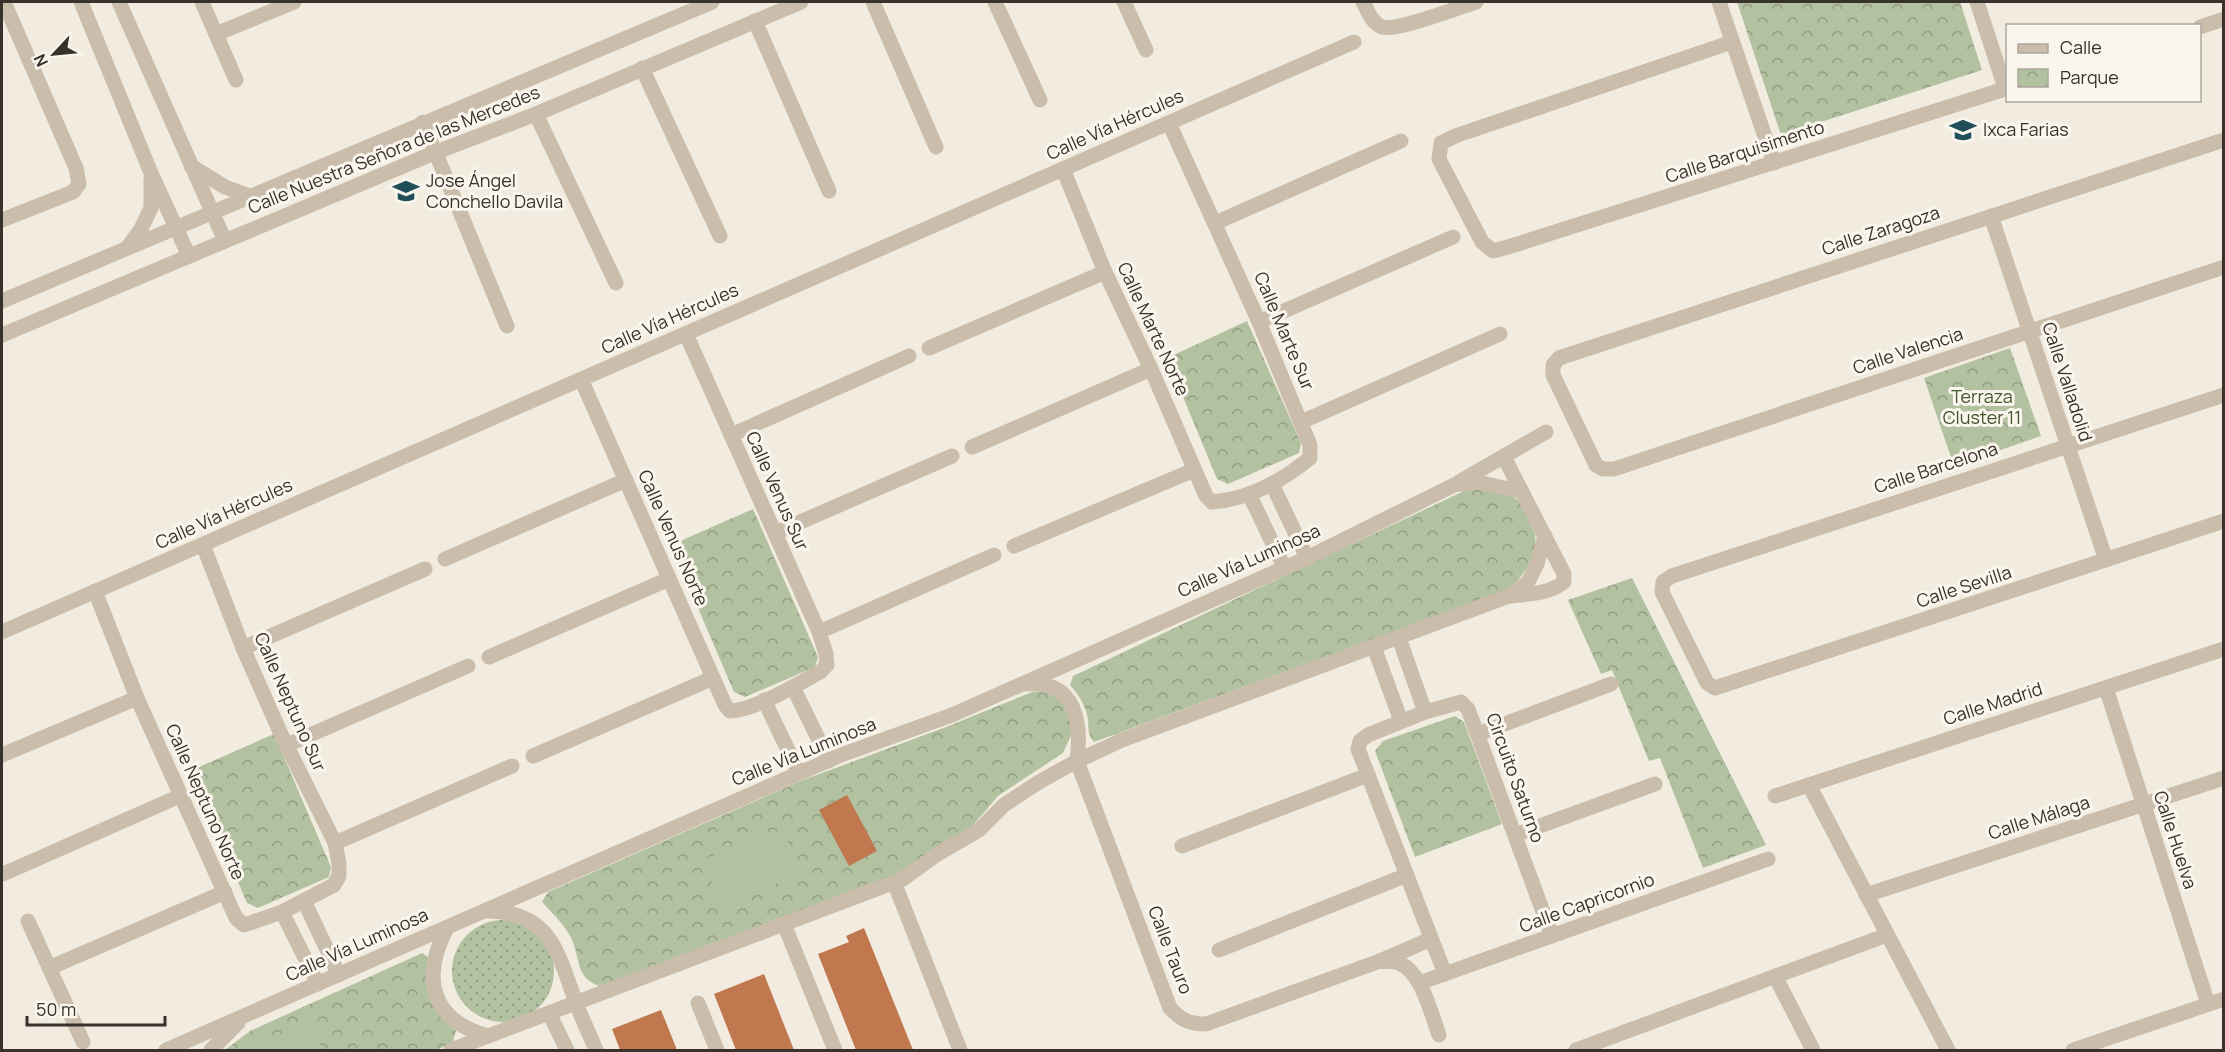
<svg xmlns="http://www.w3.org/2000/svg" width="2225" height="1052" font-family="Manrope,sans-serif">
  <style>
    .park { fill: url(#park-crowns) }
    .garden { fill: url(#garden-dots) }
    .pitch { fill: #b2c1a0 }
    .building { fill: #c1784f }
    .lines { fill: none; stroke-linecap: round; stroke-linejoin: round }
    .minor { stroke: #cabdac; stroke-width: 15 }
    .labels { text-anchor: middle; stroke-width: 6; stroke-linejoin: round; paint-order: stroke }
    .street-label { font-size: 18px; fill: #39312b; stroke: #faf5ed }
    .poi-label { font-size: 18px; fill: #39312b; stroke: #faf5ed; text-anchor: start }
    .park-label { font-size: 18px; fill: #43562f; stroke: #faf5ed }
  </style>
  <defs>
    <pattern id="park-crowns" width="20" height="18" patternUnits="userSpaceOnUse" patternTransform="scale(1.5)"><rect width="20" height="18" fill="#b2c1a0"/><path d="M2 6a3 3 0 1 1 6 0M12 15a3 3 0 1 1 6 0" fill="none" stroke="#929d83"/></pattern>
    <pattern id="garden-dots" width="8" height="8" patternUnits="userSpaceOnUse" patternTransform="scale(1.5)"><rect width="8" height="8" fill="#b2c1a0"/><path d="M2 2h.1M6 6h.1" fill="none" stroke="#929d83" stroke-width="1.8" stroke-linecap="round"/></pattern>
  </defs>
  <rect width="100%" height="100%" fill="#f2ece0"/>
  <g class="park">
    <polygon points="1737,2 1960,2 1982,70 1781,135"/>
    <polygon points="1247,321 1301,443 1299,453 1228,484 1217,479 1167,358"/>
    <polygon points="2010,348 2041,436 1954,466 1924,378"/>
    <path d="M1466 490C1481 490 1503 489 1516 499 1522 503 1526 511 1530 517 1544 544 1529 573 1507 590L1094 742C1087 734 1089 729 1088 719 1086 706 1078 694 1070 685L1073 676Z"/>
    <polygon points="753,509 818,657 815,667 745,697 734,692 671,545"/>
    <polygon points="1632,578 1766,845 1703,868 1660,758 1649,761 1612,670 1601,674 1568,600"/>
    <path d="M1047 691 1066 704 1073 731 1063 753 998 796 969 830 900 872 854 894 605 988C572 978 583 961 570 936 563 923 552 913 542 902L548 892 803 780 946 727 1032 692Z"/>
    <polygon points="1455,716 1464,722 1502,824 1415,857 1375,751 1383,741"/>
    <polygon points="274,734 331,867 329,877 258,908 247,903 190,771"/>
    <polygon points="422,953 428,957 426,973 439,1014 456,1031 452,1044 435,1050 225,1050 250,1031"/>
  </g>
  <circle class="garden" cx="503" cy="971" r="51"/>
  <g class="pitch">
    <polygon points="783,829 800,875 721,904 704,859"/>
    <polygon points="311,1022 323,1050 245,1050"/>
  </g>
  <g class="building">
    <polygon points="847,795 877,851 849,866 819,810"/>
    <polygon points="864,928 913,1050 856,1050 818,954 849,942 846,936"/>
    <polygon points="764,974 794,1050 736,1050 714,994"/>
    <polygon points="661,1010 677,1050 620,1050 612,1029"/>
  </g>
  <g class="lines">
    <g class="minor">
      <polyline points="81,2 151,173 189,256"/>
      <polyline points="119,2 225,241"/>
      <polyline points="202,2 236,80"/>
      <polyline points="873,2 936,147"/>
      <polyline points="995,2 1040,100"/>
      <polyline points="1124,2 1146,50"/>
      <path d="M1363 2C1368 11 1371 22 1382 27 1395 32 1460 7 1476 2"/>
      <polyline points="1719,2 1774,163"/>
      <polyline points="1977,2 2005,88"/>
      <polyline points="755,21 829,191"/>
      <polyline points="2200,27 2224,19"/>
      <polyline points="216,34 294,2"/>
      <polyline points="1732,42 1455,136 1441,143 1439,159 1482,242 1493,251 1508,247 2008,88"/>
      <polyline points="642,68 720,236"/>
      <polyline points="536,114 616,283"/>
      <polyline points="423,122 507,326"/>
      <polyline points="2224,140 1559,358 1553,365 1553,375 1596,465 1603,469 1614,469 2224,267"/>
      <polyline points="191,166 225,187 250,196"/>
      <path d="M1063 169 1105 272 1151 369 1206 496 1212 502C1249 499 1282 481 1310 458V445L1259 322 1169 123"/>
      <polyline points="1991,216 2106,560"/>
      <polyline points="2,220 73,192 79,184 76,168 4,2"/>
      <polyline points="1215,223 1401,141"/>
      <polyline points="128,247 141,229 151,208 151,179"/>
      <polyline points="2,301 712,2"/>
      <polyline points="1259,322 1453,237"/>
      <polyline points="2,335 434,153 536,114 801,2"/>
      <polyline points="929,348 1105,272"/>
      <path d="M581 379 725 705 730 711C755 710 798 684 820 672L827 665 826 654 819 632 686 334"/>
      <polyline points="2224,395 1672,576 1663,582 1662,592 1707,683 1715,688 2224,521"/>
      <polyline points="1301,422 1500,334"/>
      <polyline points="731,435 909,356"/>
      <polyline points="972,447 1151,369"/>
      <path d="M1504 457 1564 574V582C1549 594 1528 594 1509 596"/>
      <polyline points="1459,482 1546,432"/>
      <polyline points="1272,484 1307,558"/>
      <polyline points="1249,494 1284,567"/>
      <polyline points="775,533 952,456"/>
      <polyline points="1014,546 1194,470"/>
      <polyline points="445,559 626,480"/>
      <polyline points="95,591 137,698 236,918 244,925 282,912 334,885 339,876 339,864 335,843 281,734 243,648 203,545"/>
      <polyline points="2,632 1354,42"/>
      <polyline points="819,632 994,555"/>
      <polyline points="1399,638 1425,712"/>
      <polyline points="1374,647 1401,721"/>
      <polyline points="243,648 425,569"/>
      <polyline points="489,657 669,579"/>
      <path d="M1026 684C1076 680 1082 722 1077 761L1170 1008C1181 1020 1189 1024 1206 1024L1380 961C1386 962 1394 961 1399 963 1422 972 1431 1014 1439 1035"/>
      <polyline points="793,687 829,761"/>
      <polyline points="2106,688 2208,1004"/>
      <polyline points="764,700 799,773"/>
      <polyline points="1478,734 1611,684"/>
      <polyline points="287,745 468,666"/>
      <polyline points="2,755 137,698"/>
      <polyline points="533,756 713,678"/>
      <polyline points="1809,785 1948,1050"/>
      <polyline points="1775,796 2224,649"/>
      <polyline points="1515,835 1655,784"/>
      <polyline points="335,843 512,766"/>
      <polyline points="1182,846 1368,775"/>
      <polyline points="3,874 180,796"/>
      <polyline points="894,882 960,1050"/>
      <polyline points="1866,895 2224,778"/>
      <polyline points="304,901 339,975"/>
      <path d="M488 911C551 912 558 953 576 1003 582 1019 590 1035 596 1050"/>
      <polyline points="282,912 318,984"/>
      <polyline points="28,921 83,1042"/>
      <polyline points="784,924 835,1050"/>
      <path d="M447 928C421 977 430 1020 488 1036"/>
      <polyline points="1219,950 1407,875"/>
      <polyline points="1380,961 1431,939"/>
      <polyline points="49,968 225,892"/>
      <polyline points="1445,974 1358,749 1360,741 1368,735 1425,712 1461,702 1468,709 1552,936"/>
      <polyline points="1775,976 1813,1050"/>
      <polyline points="1419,983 1768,859"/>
      <polyline points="698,1003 717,1050"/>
      <polyline points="549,1013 567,1050"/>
      <polyline points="166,1050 841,755 952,715 1307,558 1454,485 1478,482 1522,492"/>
      <polyline points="211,1050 238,1023"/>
      <polyline points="451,1050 903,879 936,855 979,830 1004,805 1039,782 1077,761 1122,740 1509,596 1528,582 1537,564 1545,536"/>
      <polyline points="1576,1050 1887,935"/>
      <polyline points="2073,1050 2224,999"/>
    </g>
  </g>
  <defs>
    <g id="school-bare" transform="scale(2.07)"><path d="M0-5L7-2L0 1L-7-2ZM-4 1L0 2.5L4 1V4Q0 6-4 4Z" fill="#214f59" stroke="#faf5ed" stroke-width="2.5" paint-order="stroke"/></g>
  </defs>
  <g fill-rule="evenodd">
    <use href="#school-bare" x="1963" y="130"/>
    <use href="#school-bare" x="406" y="191"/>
  </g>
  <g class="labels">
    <g class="street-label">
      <text transform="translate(1115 125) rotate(-24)" y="6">Calle Vía Hércules</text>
      <text transform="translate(394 150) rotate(-22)" y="6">Calle Nuestra Señora de las Mercedes</text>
      <text transform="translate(1745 152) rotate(-18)" y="6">Calle Barquisimento</text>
      <text transform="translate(1881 231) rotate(-18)" y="6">Calle Zaragoza</text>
      <text transform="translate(670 319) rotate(-24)" y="6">Calle Vía Hércules</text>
      <text transform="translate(1153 329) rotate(65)" y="6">Calle Marte Norte</text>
      <text transform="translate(1284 331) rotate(67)" y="6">Calle Marte Sur</text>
      <text transform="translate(1908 351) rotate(-18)" y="6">Calle Valencia</text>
      <text transform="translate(2067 382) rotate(72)" y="6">Calle Valladolid</text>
      <text transform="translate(1936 468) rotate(-18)" y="6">Calle Barcelona</text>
      <text transform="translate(777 491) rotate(66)" y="6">Calle Venus Sur</text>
      <text transform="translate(224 514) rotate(-24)" y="6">Calle Vía Hércules</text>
      <text transform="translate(673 538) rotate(66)" y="6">Calle Venus Norte</text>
      <text transform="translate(1249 561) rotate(-24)" y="6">Calle Vía Luminosa</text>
      <text transform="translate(1964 587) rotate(-18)" y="6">Calle Sevilla</text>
      <text transform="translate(290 702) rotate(66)" y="6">Calle Neptuno Sur</text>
      <text transform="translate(1993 704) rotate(-18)" y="6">Calle Madrid</text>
      <text transform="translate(804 752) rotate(-22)" y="6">Calle Vía Luminosa</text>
      <text transform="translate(1515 778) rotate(70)" y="6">Circuito Saturno</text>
      <text transform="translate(205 802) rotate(66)" y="6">Calle Neptuno Norte</text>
      <text transform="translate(2039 818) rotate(-18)" y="6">Calle Málaga</text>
      <text transform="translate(2175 840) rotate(72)" y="6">Calle Huelva</text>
      <text transform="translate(1587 903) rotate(-20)" y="6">Calle Capricornio</text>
      <text transform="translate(357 945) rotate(-24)" y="6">Calle Vía Luminosa</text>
      <text transform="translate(1170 950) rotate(69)" y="6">Calle Tauro</text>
    </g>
    <g class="poi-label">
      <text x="1983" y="136">Ixca Farias</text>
      <text x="426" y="187">Jose Ángel<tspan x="426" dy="21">Conchello Davila</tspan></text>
    </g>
    <g class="park-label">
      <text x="1982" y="403">Terraza<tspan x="1982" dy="21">Cluster 11</tspan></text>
    </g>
  </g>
  <rect width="2225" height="1052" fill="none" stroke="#39312b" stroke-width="6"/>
  <rect x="2006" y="24" width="195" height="78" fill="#faf5ed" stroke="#ada79f" stroke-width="1.5"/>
  <rect x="2018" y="44" width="30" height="9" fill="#cabdac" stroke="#ada79f" stroke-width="1.5"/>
  <text x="2060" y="54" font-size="18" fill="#39312b">Calle</text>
  <rect x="2018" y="69" width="30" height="18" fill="url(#park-crowns)" stroke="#ada79f" stroke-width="1.5"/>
  <text x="2060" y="84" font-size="18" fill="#39312b">Parque</text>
  <g transform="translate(54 54) rotate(244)" stroke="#faf5ed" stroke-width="4.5" paint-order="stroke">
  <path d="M0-4.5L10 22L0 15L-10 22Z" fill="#39312b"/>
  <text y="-9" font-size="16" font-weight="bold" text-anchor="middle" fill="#39312b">N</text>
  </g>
  <path d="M27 1016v9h138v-9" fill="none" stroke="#39312b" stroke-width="3"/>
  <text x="36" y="1016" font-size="18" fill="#39312b" stroke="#faf5ed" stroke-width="4.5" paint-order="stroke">50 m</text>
</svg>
